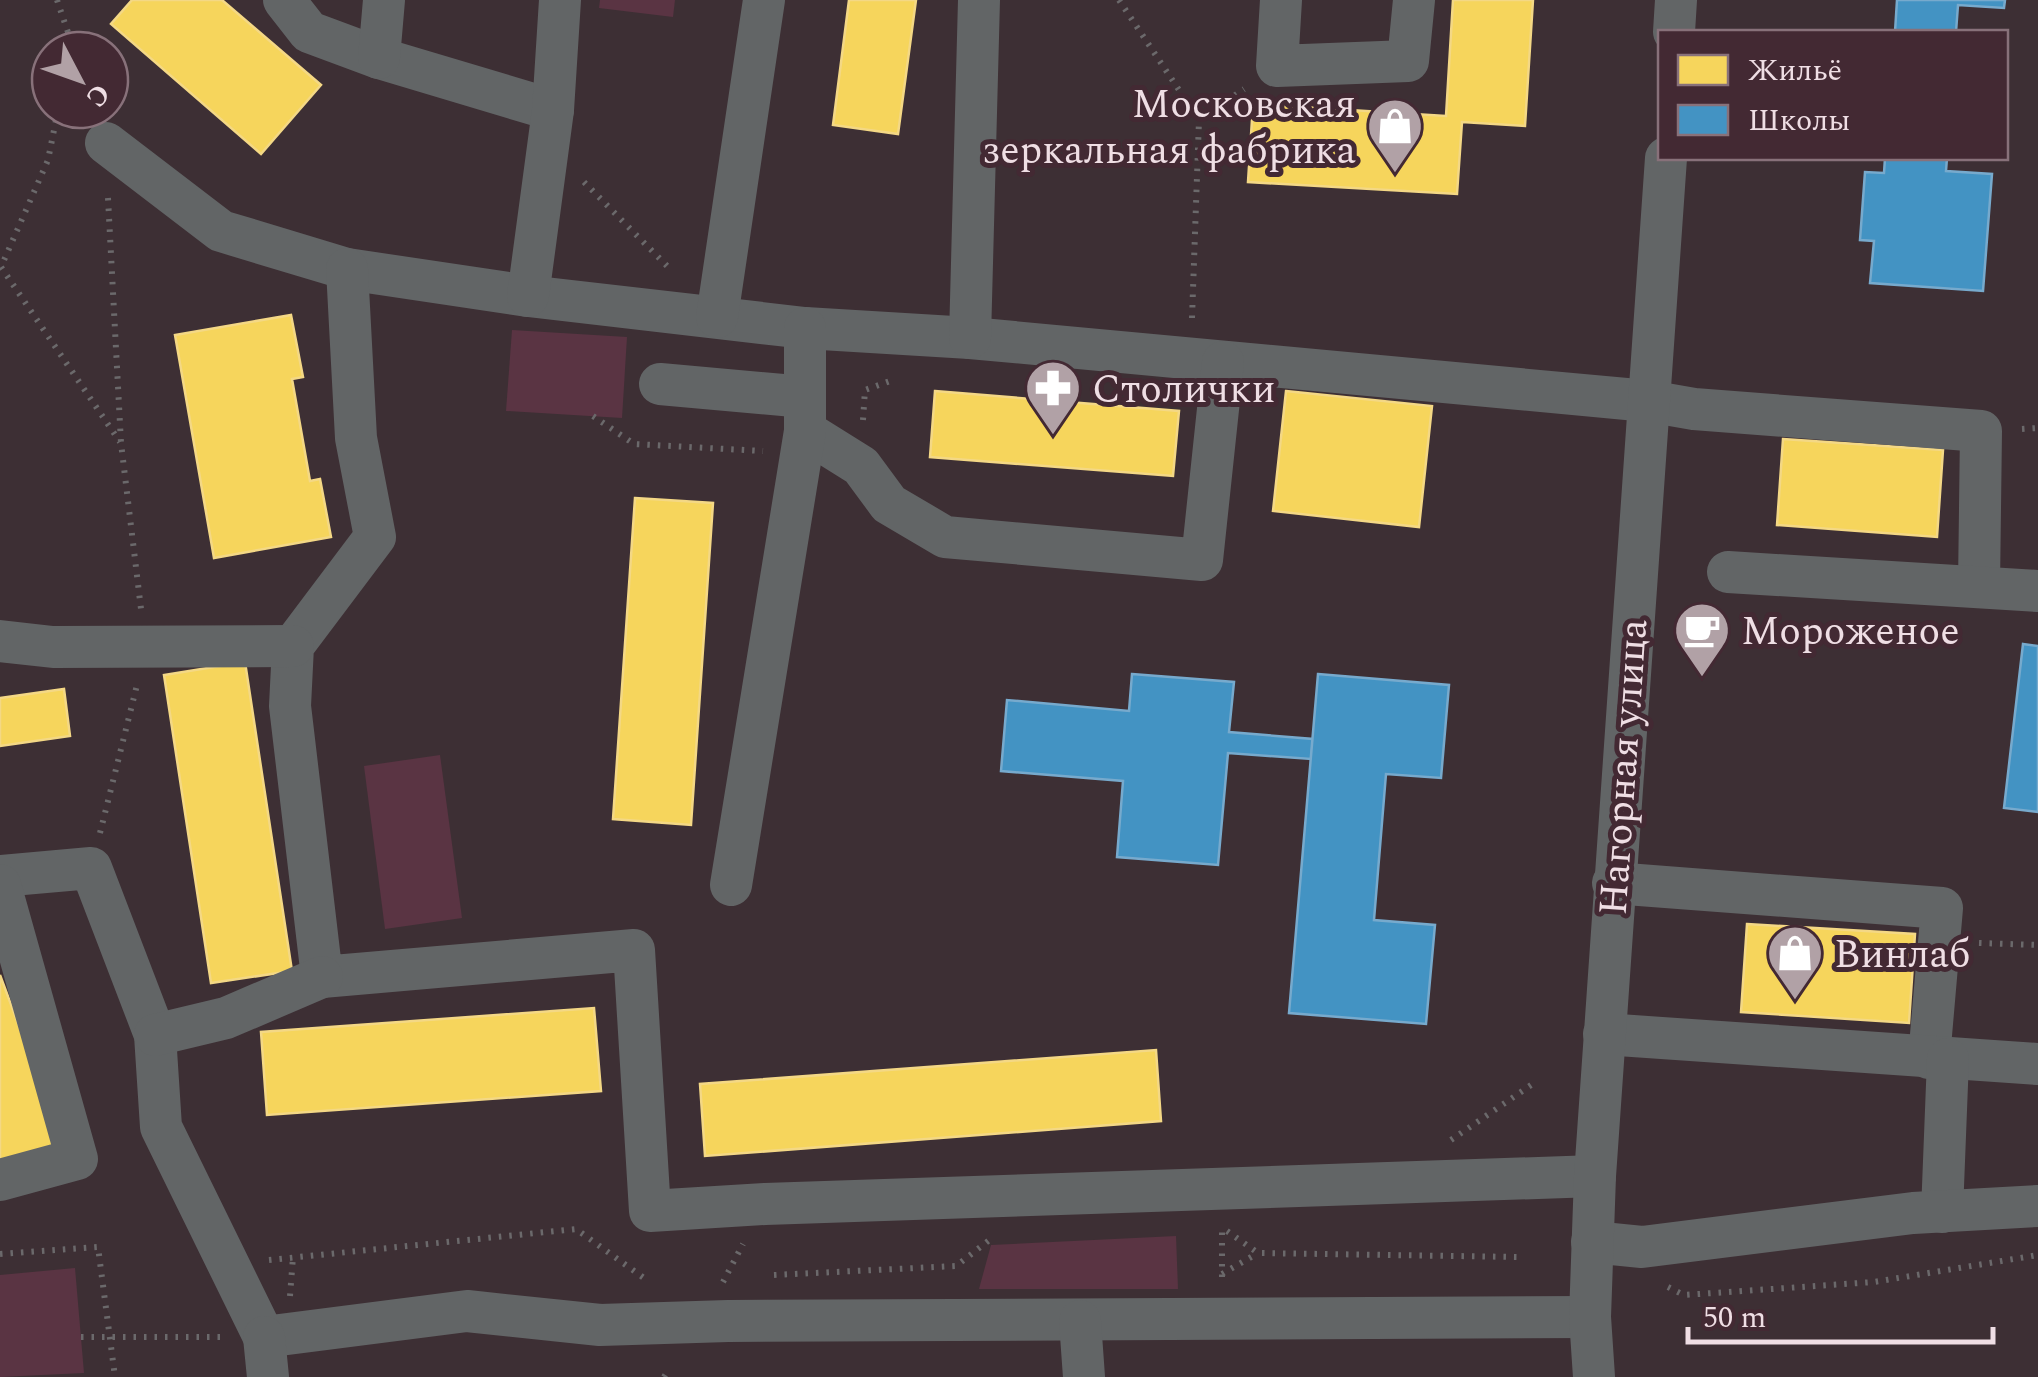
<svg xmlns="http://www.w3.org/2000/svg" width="2038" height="1377" font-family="Spectral,serif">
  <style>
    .green { fill: #5a3443 }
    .homes { fill: #f6d55c; stroke: #f4d885; stroke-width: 2.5 }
    .schools { fill: #4393c3; stroke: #77aacd; stroke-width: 2.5 }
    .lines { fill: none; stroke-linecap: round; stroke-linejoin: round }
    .path { stroke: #6b696b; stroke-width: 6; stroke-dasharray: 2.5 8; stroke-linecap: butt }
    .minor { stroke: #626566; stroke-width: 42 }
    .labels { text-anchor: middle; stroke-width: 10; stroke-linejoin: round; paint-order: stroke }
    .poi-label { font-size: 40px; fill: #efdee4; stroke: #432933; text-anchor: start }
    .street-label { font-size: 40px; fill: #efdee4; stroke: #432933 }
  </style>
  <rect width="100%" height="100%" fill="#3d2f34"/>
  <g class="green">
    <polygon points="600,0 675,0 673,17 599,8"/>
    <polygon points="512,330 627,337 622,418 506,411"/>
    <polygon points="440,755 462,918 385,929 364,766"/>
    <polygon points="1176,1236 1178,1289 979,1289 991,1245"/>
    <polygon points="75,1268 84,1373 0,1377 0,1275"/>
  </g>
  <g class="homes">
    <polygon points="132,0 222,0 321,85 261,154 111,24"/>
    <polygon points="849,0 916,0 898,134 833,125"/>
    <polygon points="1453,0 1533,0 1525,126 1462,122 1457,194 1248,182 1253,104 1446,116"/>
    <polygon points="291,315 303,377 292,379 310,481 320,479 331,537 214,558 175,335"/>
    <polygon points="935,391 1179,411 1173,476 930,457"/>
    <polygon points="1286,391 1432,406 1419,527 1273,511"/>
    <polygon points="1783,439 1943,450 1937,537 1777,525"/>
    <polygon points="635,498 713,503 691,825 613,819"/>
    <polygon points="245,662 292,971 211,983 164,675"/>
    <polygon points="64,689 70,736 0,746 0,698"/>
    <polygon points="1747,924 1915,934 1909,1023 1741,1012"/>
    <polygon points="0,975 63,1144 0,1167"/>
    <polygon points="594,1008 601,1091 267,1115 261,1032"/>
    <polygon points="1156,1050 1161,1121 705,1156 700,1084"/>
  </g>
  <g class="schools">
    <polygon points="1897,0 2005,0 2004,8 1958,5 1956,32 1895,32"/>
    <polygon points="1885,158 1947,158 1946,171 1992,174 1983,291 1870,283 1874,241 1860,240 1865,172 1884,173"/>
    <polygon points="2023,644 2038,646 2038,812 2004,808"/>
    <polygon points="1132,674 1234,682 1229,732 1313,739 1311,759 1228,753 1218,865 1117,857 1123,781 1001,771 1007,700 1129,711"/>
    <polygon points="1318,674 1449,685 1441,778 1386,774 1374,920 1435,925 1426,1024 1289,1013"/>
  </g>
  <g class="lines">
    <g class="path">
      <polyline points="57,0 74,50"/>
      <polyline points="1119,0 1199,120"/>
      <polyline points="58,110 48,160 1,267 120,442"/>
      <polyline points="584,182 670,269"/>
      <polyline points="108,198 121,443 141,609"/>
      <polyline points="1192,318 1199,120 1244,89"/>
      <polyline points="593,416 634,444 763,451"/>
      <polyline points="863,420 865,390 890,381 891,375"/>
      <polyline points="2022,429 2038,428"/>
      <polyline points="100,833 137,685"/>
      <polyline points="1979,943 2038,945"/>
      <polyline points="1451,1140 1534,1083"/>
      <polyline points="1227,1231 1258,1253 1520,1257"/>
      <polyline points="0,1254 98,1247 115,1377"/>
      <polyline points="269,1260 576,1229 648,1281"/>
      <polyline points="1222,1274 1258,1253"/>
      <polyline points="774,1275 956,1266 992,1238"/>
      <polyline points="1222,1277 1222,1229"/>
      <polyline points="723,1282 743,1244"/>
      <polyline points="1668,1287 1684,1295 1874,1282 2038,1255"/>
      <polyline points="290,1296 293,1257"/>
      <polyline points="81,1337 220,1337"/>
      <polyline points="664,1377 669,1369"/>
    </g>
    <g class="minor">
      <polyline points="284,0 309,32 379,58 553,110"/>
      <polyline points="1281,0 1277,66 1408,61 1414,0"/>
      <polyline points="1674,32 1676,0"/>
      <polyline points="379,58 384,0"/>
      <polyline points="106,143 221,231 347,269 528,296 805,328 970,338 1648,401 1694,409 1981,431 1979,586"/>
      <polyline points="347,269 356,438 375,537 293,646 290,706 322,977 634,950 650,1211 765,1204 1595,1176"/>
      <polyline points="528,296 553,110 560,0"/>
      <polyline points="717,317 764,0"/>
      <polyline points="970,338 979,0"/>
      <polyline points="660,384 805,397"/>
      <polyline points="805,431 861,466 889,504 945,537 1202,560 1223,362"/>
      <polyline points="1728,572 2038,591"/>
      <polyline points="0,641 53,647 293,646"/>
      <polyline points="0,876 91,868 155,1035 161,1127 264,1337 467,1311 600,1325 728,1321 1590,1317"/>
      <polyline points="1613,883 1942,908 1929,1058"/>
      <polyline points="0,885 77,1159 0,1180"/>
      <polyline points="731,885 805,431 805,328"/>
      <polyline points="1604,1034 2038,1064"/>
      <polyline points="155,1035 226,1018 322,977"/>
      <polyline points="1942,1212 1948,1059"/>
      <polyline points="1592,1242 1642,1247 1913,1213 2038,1206"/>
      <polyline points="1080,1321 1084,1377"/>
      <polyline points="264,1337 268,1377"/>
      <polyline points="1594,1377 1590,1317 1595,1176 1666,158"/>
    </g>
  </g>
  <defs>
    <g id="shop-pin" transform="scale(2.875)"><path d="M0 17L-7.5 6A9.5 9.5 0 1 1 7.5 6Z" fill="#b1a1a6" stroke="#432933"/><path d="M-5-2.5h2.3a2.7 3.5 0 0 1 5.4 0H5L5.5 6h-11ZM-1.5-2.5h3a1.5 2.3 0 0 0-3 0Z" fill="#fff"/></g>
    <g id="pharmacy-pin" transform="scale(2.875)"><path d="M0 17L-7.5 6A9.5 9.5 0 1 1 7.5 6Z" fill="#b1a1a6" stroke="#432933"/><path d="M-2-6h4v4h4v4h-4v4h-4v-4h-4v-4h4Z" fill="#fff"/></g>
    <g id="cafe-pin" transform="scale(2.875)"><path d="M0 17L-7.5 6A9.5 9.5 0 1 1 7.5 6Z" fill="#b1a1a6" stroke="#432933"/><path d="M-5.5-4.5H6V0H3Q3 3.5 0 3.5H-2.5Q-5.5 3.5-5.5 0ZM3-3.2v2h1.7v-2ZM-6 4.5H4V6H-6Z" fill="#fff"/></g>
  </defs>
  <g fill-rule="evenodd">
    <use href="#shop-pin" x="1395" y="126"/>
    <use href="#pharmacy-pin" x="1053" y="388"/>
    <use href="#cafe-pin" x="1702" y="630"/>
    <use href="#shop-pin" x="1795" y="953"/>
  </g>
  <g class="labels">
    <g class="poi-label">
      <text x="1356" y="117" text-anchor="end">Московская<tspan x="1356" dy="46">зеркальная фабрика</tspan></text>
      <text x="1092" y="402">Столички</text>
      <text x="1741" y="644">Мороженое</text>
      <text x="1834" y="967">Винлаб</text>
    </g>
    <g class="street-label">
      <text transform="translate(1622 767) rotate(-86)" y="14">Нагорная улица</text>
    </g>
  </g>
  <rect x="1658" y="30" width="350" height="130" fill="#432933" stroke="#88717a" stroke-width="2.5"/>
  <rect x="1678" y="55" width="50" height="30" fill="#f6d55c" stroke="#88717a" stroke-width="2.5"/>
  <text x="1748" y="80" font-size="30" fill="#efdee4">Жильё</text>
  <rect x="1678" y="105" width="50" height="30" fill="#4393c3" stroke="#88717a" stroke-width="2.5"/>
  <text x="1748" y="130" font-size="30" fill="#efdee4">Школы</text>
  <g transform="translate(80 80) rotate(131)"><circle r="48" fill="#432933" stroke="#88717a" stroke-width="2.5"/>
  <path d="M0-8L18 38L0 25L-18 38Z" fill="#b1a1a6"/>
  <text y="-15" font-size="28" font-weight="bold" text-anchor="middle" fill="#efdee4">С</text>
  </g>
  <path d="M1688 1327v15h305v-15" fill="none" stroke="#efdee4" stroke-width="5"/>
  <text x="1703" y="1327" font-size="30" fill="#efdee4" stroke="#432933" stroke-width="8" paint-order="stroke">50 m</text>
</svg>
